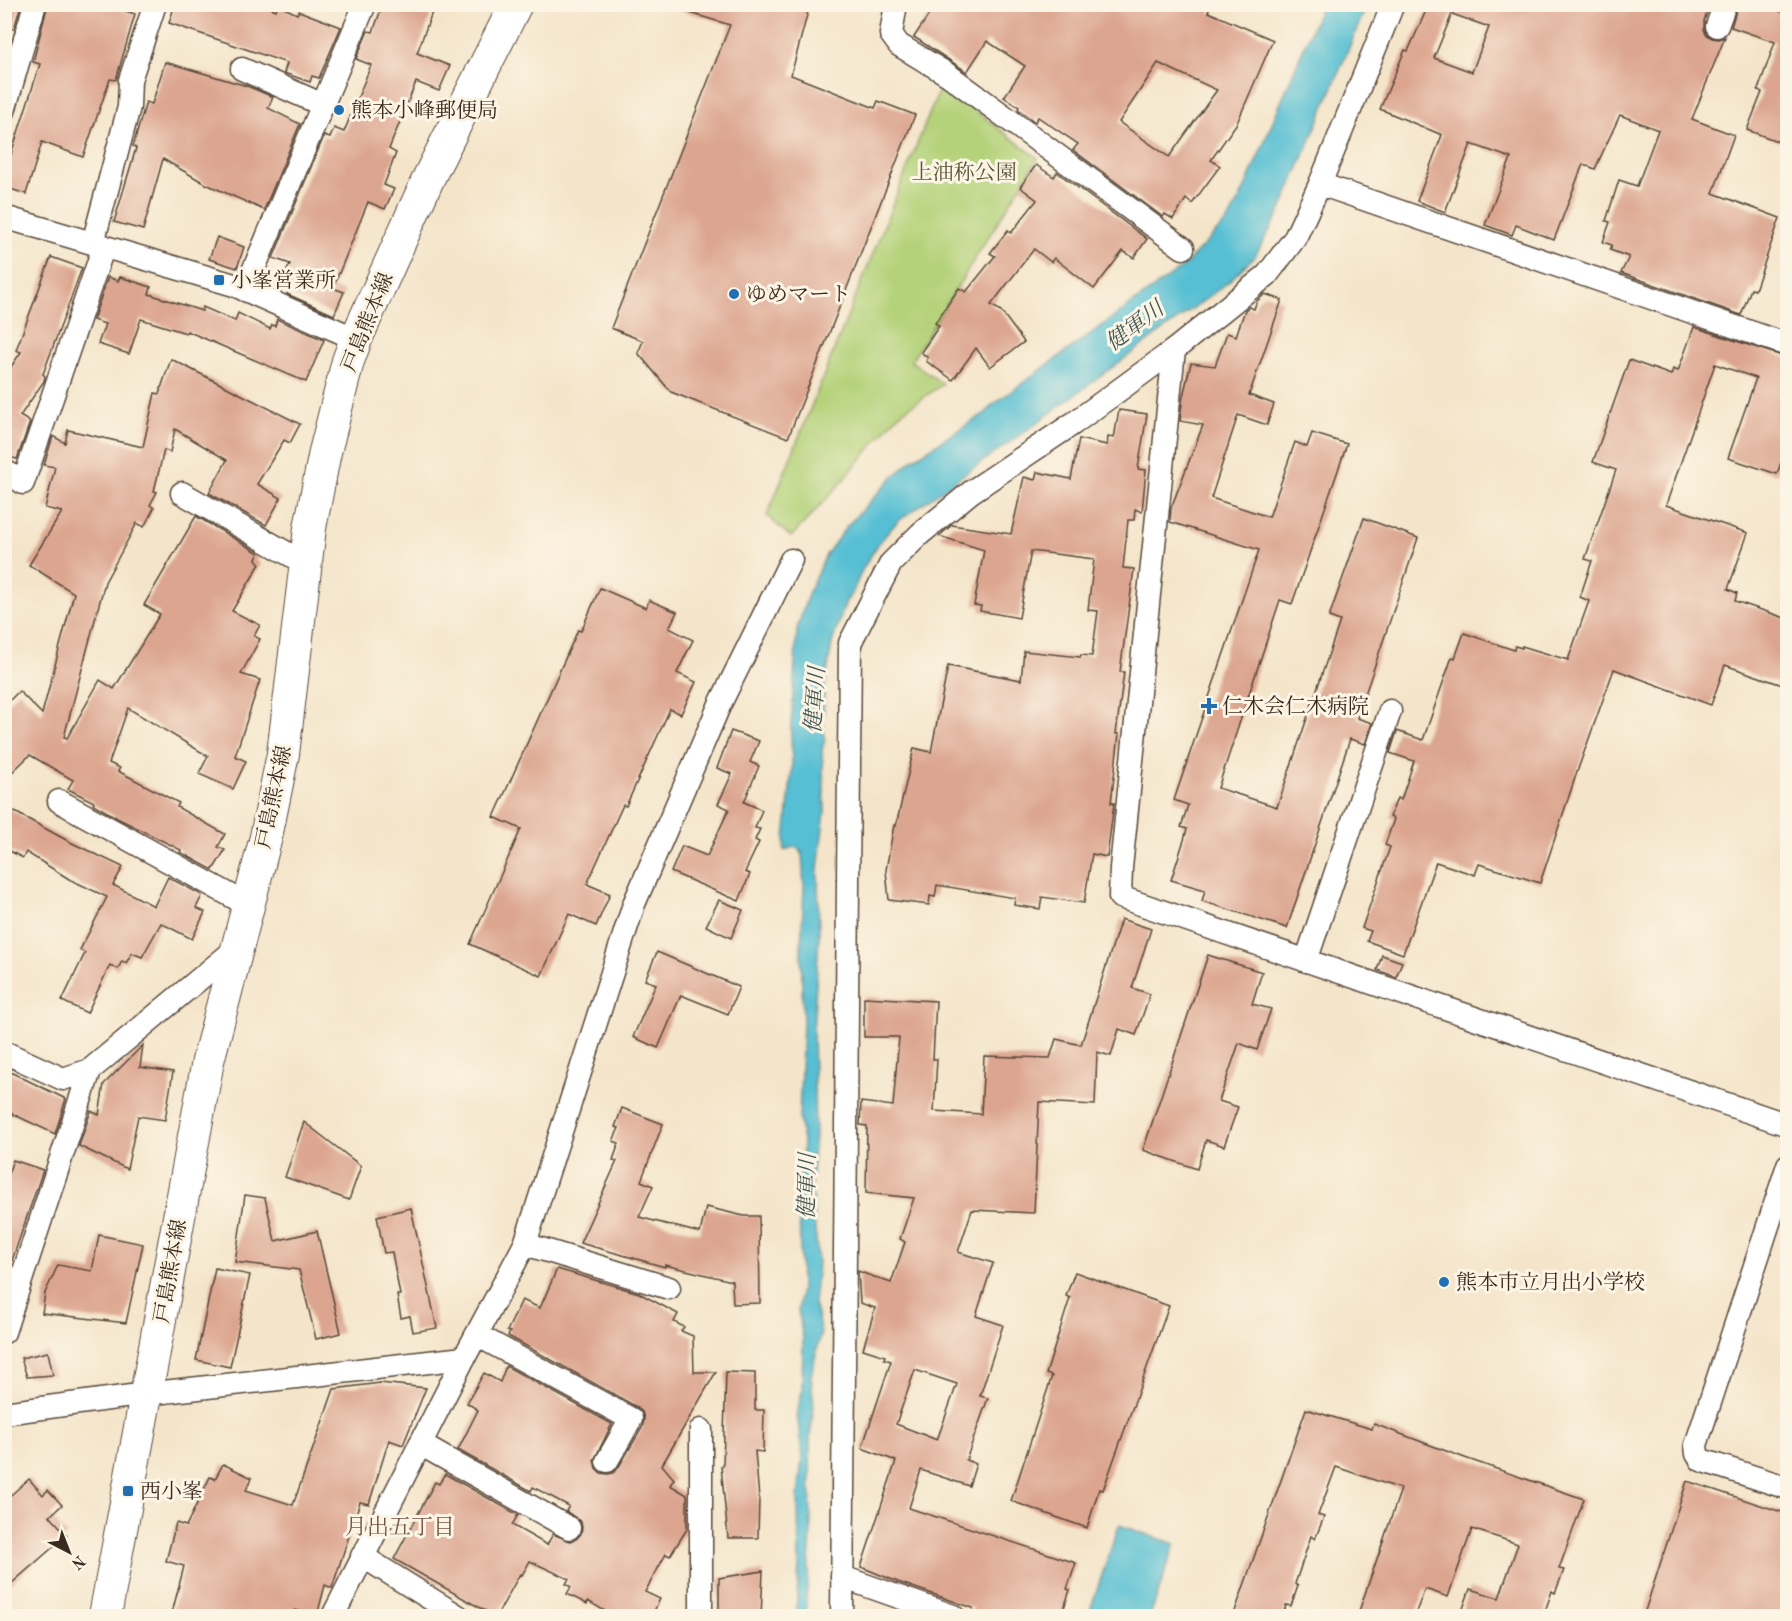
<svg xmlns="http://www.w3.org/2000/svg" width="1792" height="1621" font-family="'Old Standard TT','Noto Serif JP',serif">
  <style>
    .green { fill: #b4d279; stroke: #787e4c; stroke-width: 1.5 }
    .water { fill: #56bfd3; stroke: #487478; stroke-width: 1.5 }
    .building { fill: #dca58f; fill-rule: evenodd }
    .lines { fill: none; stroke-linecap: round; stroke-linejoin: round }
    .street-casing { stroke: #574638; stroke-width: 25 }
    .secondary-casing { stroke: #574638; stroke-width: 34 }
    .street { stroke: #fff; stroke-width: 22 }
    .secondary { stroke: #fff; stroke-width: 32 }
    .poi-dot { fill: #1f6fb2; stroke: #fcf5e5; stroke-width: 2 }
    .labels { text-anchor: middle; stroke-width: 6; stroke-linejoin: round; paint-order: stroke }
    .poi-label { font-size: 21px; fill: #3b2a1e; stroke: #fcf5e5; text-anchor: start }
    .park-label { font-size: 21px; fill: #595435; stroke: #fcf5e5 }
    .street-label { font-size: 21px; fill: #3b2a1e; stroke: #fcf5e5 }
    .water-label { font-size: 22px; font-style: italic; fill: #435754; stroke: #fcf5e5 }
    .neighbourhood-label { font-size: 22px; fill: #735546; stroke: #fcf5e5 }
  </style>
  <rect width="100%" height="100%" fill="#fcf5e5"/>
  <filter id="ink" filterUnits="userSpaceOnUse"><feTurbulence type="fractalNoise" baseFrequency=".0167" numOctaves="2"/><feDisplacementMap in="SourceGraphic" scale="12" xChannelSelector="R" yChannelSelector="G"/><feConvolveMatrix kernelMatrix="1 2 1 2 8 2 1 2 1" color-interpolation-filters="sRGB"/></filter>
  <filter id="wash" filterUnits="userSpaceOnUse"><feTurbulence type="fractalNoise" baseFrequency=".008" numOctaves="4" result="noise"/><feDisplacementMap in="SourceGraphic" scale="24" xChannelSelector="R" yChannelSelector="G"/><feGaussianBlur stdDeviation="1.35" result="paint"/><feColorMatrix in="noise" values="0 0 0 0 0 0 0 0 0 0 0 0 0 0 0 0 0 1.4 0 .05"/><feComposite in="paint" operator="in"/></filter>
  <g filter="url(#wash)">
    <rect width="100%" height="100%" fill="#f4e5ca"/>
    <polygon class="green" points="941,85 1038,158 911,361 943,384 898,415 840,484 791,537 767,516"/>
    <g class="water">
      <polygon points="1322,4 1367,5 1282,208 1255,256 1228,282 1210,296 1027,430 897,522 878,544 862,570 852,594 846,601 832,643 824,692 823,725 825,739 822,750 825,811 818,869 819,938 813,1030 815,1135 811,1182 818,1263 814,1303 821,1332 811,1376 814,1407 810,1436 811,1537 805,1616 796,1616 799,1565 798,1497 802,1457 797,1413 802,1391 803,1339 798,1310 801,1288 799,1206 803,1141 799,1118 803,1023 801,947 804,888 802,853 799,849 794,847 784,850 792,768 791,728 797,629 809,591 826,555 847,526 892,478 913,459 987,412 991,406 1184,266 1229,219 1245,188"/>
      <polygon points="1119,1525 1175,1544 1150,1616 1088,1616"/>
    </g>
    <g id="blocks">
      <g class="building">
        <polygon points="4,4 21,4 14,29 4,27"/>
        <polygon points="48,4 103,4 135,14 116,80 110,79 83,157 42,142 26,194 4,187 4,176 40,64 33,62"/>
        <polygon points="175,4 261,4 276,10 278,5 297,14 299,11 341,27 319,78 312,76 310,82 284,73 287,63 169,23"/>
        <polygon points="383,4 435,4 417,53 450,66 439,91 416,82 389,149 396,153 384,185 394,189 385,209 368,202 333,288 344,292 334,315 287,294 291,283 283,279 290,264 273,258 324,136 330,138 334,128 344,132 371,65 356,59 368,31 373,32"/>
        <polygon points="681,4 810,4 791,75 875,108 878,101 915,115 788,438 671,392 638,353 643,341 611,328 730,25 680,10"/>
        <path d="M936 4H1212L1208 12 1273 40 1237 123 1211 160 1220 166 1192 204 1186 199 1173 219 1165 214 1163 217 1073 150 1078 144 1038 117 1035 122 1018 109 1019 107 1004 97 1025 66 987 41 967 72 914 37ZM1158 63 1217 90 1169 157 1119 122Z"/>
        <path d="M1429 4H1710L1704 21V29L1706 34 1712 38 1719 39 1725 37 1692 119 1734 135 1713 193 1780 218 1755 290 1751 289 1741 315 1621 273 1629 257 1610 250 1612 245 1603 242 1610 222 1606 221 1619 180 1637 186 1658 130 1620 115 1595 169 1583 164 1554 240 1516 225 1512 235 1485 225 1511 158 1471 144 1445 212 1417 201 1442 135 1380 109 1405 50 1408 51ZM1452 14 1489 27 1472 72 1434 58Z"/>
        <polygon points="1738,4 1759,4 1788,14 1788,123 1780,142 1747,130 1762,92 1758,90 1775,42 1731,27"/>
        <polygon points="165,62 247,86 273,97 268,108 300,124 264,210 206,184 163,159 143,230 114,222 136,148 133,146 146,102 152,104"/>
        <polygon points="1036,165 1054,177 1057,172 1147,239 1134,258 1123,251 1094,289 1054,258 1051,262 1034,249 991,305 1001,311 1024,342 990,367 976,348 953,380 926,361 928,358 921,352 939,326 935,323 959,288 966,292 995,256 990,253 1008,230 1011,233 1037,200 1020,187"/>
        <polygon points="217,237 244,247 237,268 209,259"/>
        <polygon points="51,257 82,268 43,374 45,376 44,381 20,416 30,422 17,459 4,456 4,377 21,352 16,350"/>
        <polygon points="108,277 118,281 120,277 151,287 149,294 202,311 203,307 235,321 238,313 270,329 272,325 275,326 277,319 324,340 306,382 187,331 186,333 141,319 129,354 98,344 105,324 93,320"/>
        <polygon points="1265,294 1282,300 1249,395 1274,404 1267,425 1238,415 1211,498 1269,517 1295,442 1307,447 1312,433 1347,444 1292,604 1280,600 1218,788 1277,807 1340,621 1329,617 1364,518 1418,538 1357,718 1372,723 1365,744 1350,739 1287,928 1202,901 1205,890 1171,880 1184,840 1187,829 1181,827 1188,805 1174,800 1259,550 1170,522 1171,508 1203,425 1180,421 1183,396 1191,363 1215,366 1227,333 1236,336 1245,310 1249,307 1254,309 1257,301"/>
        <polygon points="1694,327 1788,358 1788,443 1777,474 1728,458 1756,378 1715,364 1666,505 1748,533 1728,589 1737,593 1735,601 1788,619 1788,687 1725,665 1711,705 1614,669 1577,772 1540,883 1479,864 1475,875 1436,862 1403,954 1367,941 1371,931 1362,928 1390,847 1385,845 1394,819 1390,817 1397,798 1401,800 1414,761 1390,753 1397,731 1423,740 1452,657 1455,658 1464,633 1514,650 1515,646 1522,648 1522,646 1568,660 1589,601 1580,597 1592,561 1585,559 1616,470 1593,462 1629,360 1671,375 1673,369 1678,371"/>
        <polygon points="171,359 300,424 290,443 284,440 257,484 281,498 266,525 209,493 227,460 175,429 170,452 164,450 154,491 157,492 150,505 154,508 144,527 137,523 105,582 64,737 67,738 100,680 114,689 160,614 144,605 196,516 259,553 256,559 260,564 232,611 260,625 254,636 260,639 241,674 260,680 235,756 246,761 233,789 199,774 208,756 128,708 109,763 120,768 118,771 179,803 177,807 225,834 218,847 225,850 213,870 180,852 181,850 121,820 93,804 94,802 68,789 73,780 30,755 4,780 4,706 19,691 42,714 74,593 29,565 62,512 45,508 55,467 44,465 53,436 65,443 68,430 143,447 155,393 159,394"/>
        <polygon points="1119,410 1147,414 1138,469 1146,470 1142,512 1135,509 1134,520 1128,520 1123,568 1134,569 1120,672 1124,672 1116,734 1119,734 1111,803 1114,803 1107,857 1092,854 1084,903 1042,897 1040,909 1014,905 1015,898 937,885 935,897 930,896 929,905 889,900 886,870 894,825 896,826 914,748 931,752 948,666 1021,680 1024,651 1080,657 1081,655 1092,656 1098,611 1088,610 1094,559 1031,551 1019,618 980,611 981,606 974,605 984,550 939,536 952,525 1011,534 1024,477 1035,480 1037,472 1071,479 1079,439 1107,445 1108,437 1114,438"/>
        <polygon points="600,588 646,608 649,600 677,612 669,628 693,640 677,673 696,682 681,714 670,709 626,806 623,805 587,884 610,894 596,926 569,914 541,976 470,944 521,829 494,817 578,630 581,631"/>
        <polygon points="731,731 759,741 750,762 759,766 744,802 762,810 755,828 760,829 755,840 759,842 745,872 750,874 739,901 671,872 682,846 707,856 729,809 718,804 732,774 717,768"/>
        <polygon points="4,806 70,842 123,867 113,885 154,906 168,877 200,894 202,896 196,908 205,912 192,939 161,923 142,957 132,953 126,963 122,961 118,969 110,965 87,1013 62,1001 85,953 80,950 107,897 69,879 26,852 23,858 4,848"/>
        <polygon points="719,900 743,910 731,938 706,926"/>
        <path d="M1121 919 1151 929 1132 988 1150 994 1136 1035 1119 1029 1111 1056 1097 1052 1095 1105 1039 1102 1034 1213 972 1210 958 1252 993 1263 976 1316 1003 1325 980 1396 988 1398 966 1460 976 1464 969 1486 921 1470 909 1508 1076 1563 1067 1589 1070 1590 1061 1617H983L972 1613 973 1608 898 1582 861 1567 896 1461 862 1448 891 1361 884 1359 885 1356 863 1349 875 1308 860 1303 858 1271 891 1283 905 1242 900 1239 914 1198 866 1193 867 1126 860 1125 861 1102 893 1106 899 1037H864V997L936 1001 933 1059H937L934 1111 981 1114 984 1056 1050 1058 1056 1039 1081 1045ZM915 1370 957 1384 937 1440 896 1424Z"/>
        <polygon points="657,952 739,987 728,1014 681,995 658,1048 633,1037 656,984 645,980"/>
        <polygon points="1208,955 1262,972 1252,1004 1271,1009 1257,1050 1239,1043 1219,1101 1238,1107 1224,1146 1206,1140 1197,1169 1143,1150"/>
        <polygon points="1382,955 1402,962 1396,977 1377,970"/>
        <polygon points="143,1045 140,1067 173,1072 165,1120 138,1116 127,1169 79,1146 91,1111 99,1115 104,1084"/>
        <polygon points="4,1069 66,1099 55,1134 4,1110"/>
        <polygon points="622,1108 663,1124 641,1181 653,1186 639,1217 700,1233 706,1207 744,1216 759,1216 760,1303 733,1304 732,1281 665,1265 665,1267 580,1243 617,1161 613,1160 619,1143 613,1141 619,1128 615,1127"/>
        <polygon points="304,1122 361,1166 349,1200 285,1177"/>
        <polygon points="13,1160 43,1170 8,1272 4,1271 4,1185"/>
        <polygon points="245,1195 265,1198 275,1241 317,1231 341,1333 316,1339 299,1270 235,1262"/>
        <polygon points="411,1208 437,1328 413,1332 410,1316 401,1318 397,1295 400,1295 392,1252 384,1253 377,1216"/>
        <polygon points="99,1235 143,1244 126,1323 42,1313 45,1293 58,1265 92,1271"/>
        <polygon points="215,1268 250,1275 230,1367 196,1360"/>
        <polygon points="557,1269 639,1293 678,1314 674,1322 684,1327 681,1331 693,1336 694,1372 716,1372 662,1465 674,1479 670,1485 687,1495 687,1529 670,1556 666,1554 645,1592 660,1599 651,1617 615,1617 588,1601 587,1604 567,1594 571,1587 566,1584 569,1579 530,1561 522,1575 520,1574 496,1617 394,1559 435,1482 439,1484 445,1474 518,1515 512,1525 547,1545 553,1534 570,1541 576,1539 581,1534 582,1528 581,1522 566,1511 569,1506 533,1487 531,1491 458,1450 478,1410 467,1403 484,1373 500,1382 506,1366 612,1424 594,1460 596,1468 601,1473 608,1474 613,1473 618,1468 643,1426 644,1418 642,1412 637,1407 508,1336 510,1332 507,1331 522,1300 540,1308"/>
        <polygon points="1075,1272 1169,1306 1103,1490 1099,1489 1087,1528 1011,1501 1052,1376 1046,1374 1070,1298 1066,1296"/>
        <polygon points="48,1352 53,1375 27,1377 21,1358"/>
        <polygon points="726,1372 755,1373 755,1410 764,1410 763,1452 755,1451 759,1498 758,1538 728,1538 721,1466 723,1466"/>
        <polygon points="380,1383 426,1388 403,1445 389,1440 369,1504 360,1502 332,1588 325,1585 317,1616 295,1610 293,1617 171,1617 184,1566 166,1561 176,1523 186,1526 210,1477 215,1479 223,1464 252,1478 246,1490 293,1505 334,1389"/>
        <polygon points="1306,1409 1372,1429 1374,1424 1465,1458 1584,1499 1559,1569 1564,1570 1555,1593 1552,1591 1543,1617 1460,1617 1470,1589 1499,1598 1518,1544 1472,1529 1448,1597 1425,1589 1414,1617 1357,1617 1401,1489 1336,1467 1318,1515 1324,1517 1315,1539 1311,1536 1295,1584 1298,1586 1291,1606 1286,1605 1283,1617 1233,1617"/>
        <polygon points="29,1479 43,1495 48,1490 62,1505 50,1516 67,1535 4,1590 4,1501"/>
        <polygon points="1687,1481 1788,1514 1788,1617 1643,1617"/>
        <polygon points="763,1571 761,1617 719,1617 719,1578"/>
      </g>
    </g>
  </g>
  <g filter="url(#ink)">
    <use href="#blocks" fill-opacity="0" stroke="#574638" stroke-width="1.5"/>
    <g class="lines">
      <g class="street-casing">
        <g id="street">
          <polyline points="896,4 891,34 899,45 947,74 1183,248"/>
          <polyline points="1717,26 1725,4"/>
          <polyline points="242,69 323,105"/>
          <polyline points="4,111 35,4"/>
          <polyline points="1320,184 1788,345"/>
          <polyline points="4,217 234,285 356,339"/>
          <polyline points="93,243 129,107 130,80 155,4"/>
          <polyline points="245,290 365,4"/>
          <polyline points="1174,350 1121,868 1120,897 1788,1125"/>
          <polyline points="4,470 23,483 104,246"/>
          <polyline points="182,493 306,564"/>
          <polyline points="59,801 248,905"/>
          <polyline points="1306,961 1390,711"/>
          <polyline points="4,1052 63,1079 90,1070 238,947"/>
          <polyline points="1788,1165 1696,1445 1697,1454 1701,1460 1788,1488"/>
          <polyline points="525,1244 669,1288"/>
          <polyline points="4,1332 90,1070"/>
          <polyline points="477,1335 631,1419 607,1461"/>
          <polyline points="4,1413 146,1394 464,1358"/>
          <polyline points="701,1430 701,1616"/>
          <polyline points="420,1444 569,1528"/>
          <polyline points="362,1556 458,1616"/>
          <polyline points="842,1577 953,1616"/>
          <polyline points="333,1616 464,1358 525,1244 634,904 720,704 791,560"/>
          <polyline points="842,1616 850,643 891,563 920,534 971,492 1074,423 1174,350 1267,275 1295,238 1320,184 1393,4"/>
        </g>
      </g>
      <g class="secondary-casing">
        <polyline id="secondary" points="105,1616 208,1061 266,837 283,754 310,528 325,452 348,361 356,339 429,177 516,4"/>
      </g>
      <use href="#street" class="street"/>
      <use href="#secondary" class="secondary"/>
    </g>
  </g>
  <g class="poi-dot">
    <circle cx="339" cy="110" r="6"/>
    <rect x="213" y="274" width="12" height="12" rx="3"/>
    <circle cx="734" cy="294" r="6"/>
    <path d="M1206 697h6v6h6v6h-6v6h-6v-6h-6v-6h6z"/>
    <circle cx="1444" cy="1282" r="6"/>
    <rect x="122" y="1485" width="12" height="12" rx="3"/>
  </g>
  <g class="labels">
    <g class="poi-label">
      <text x="351" y="117">熊本小峰郵便局</text>
      <text x="231" y="287">小峯営業所</text>
      <text x="746" y="301">ゆめマート</text>
      <text x="1222" y="713">仁木会仁木病院</text>
      <text x="1456" y="1289">熊本市立月出小学校</text>
      <text x="140" y="1498">西小峯</text>
    </g>
    <g class="park-label">
      <text x="964" y="179">上油称公園</text>
    </g>
    <g class="street-label">
      <text transform="translate(367 322) rotate(-68)" y="7">戸島熊本線</text>
      <text transform="translate(273 797) rotate(-78)" y="7">戸島熊本線</text>
      <text transform="translate(170 1271) rotate(-80)" y="7">戸島熊本線</text>
    </g>
    <g class="water-label">
      <text transform="translate(1134 325) rotate(-37)" y="8">健軍川</text>
      <text transform="translate(814 700) rotate(-86)" y="8">健軍川</text>
      <text transform="translate(806 1186) rotate(-89)" y="8">健軍川</text>
    </g>
    <g class="neighbourhood-label">
      <text x="400" y="1534">月出五丁目</text>
    </g>
  </g>
  <rect width="1792" height="1621" fill="none" stroke="#fcf5e5" stroke-width="24"/>
  <g transform="translate(69 1552) rotate(138)" stroke="#fcf5e5" stroke-width="4.5" paint-order="stroke">
  <path d="M0-4.5L10 22L0 15L-10 22Z" fill="#3b2a1e"/>
  <text y="-9" font-size="16" font-weight="bold" text-anchor="middle" fill="#3b2a1e">N</text>
  </g>
</svg>
